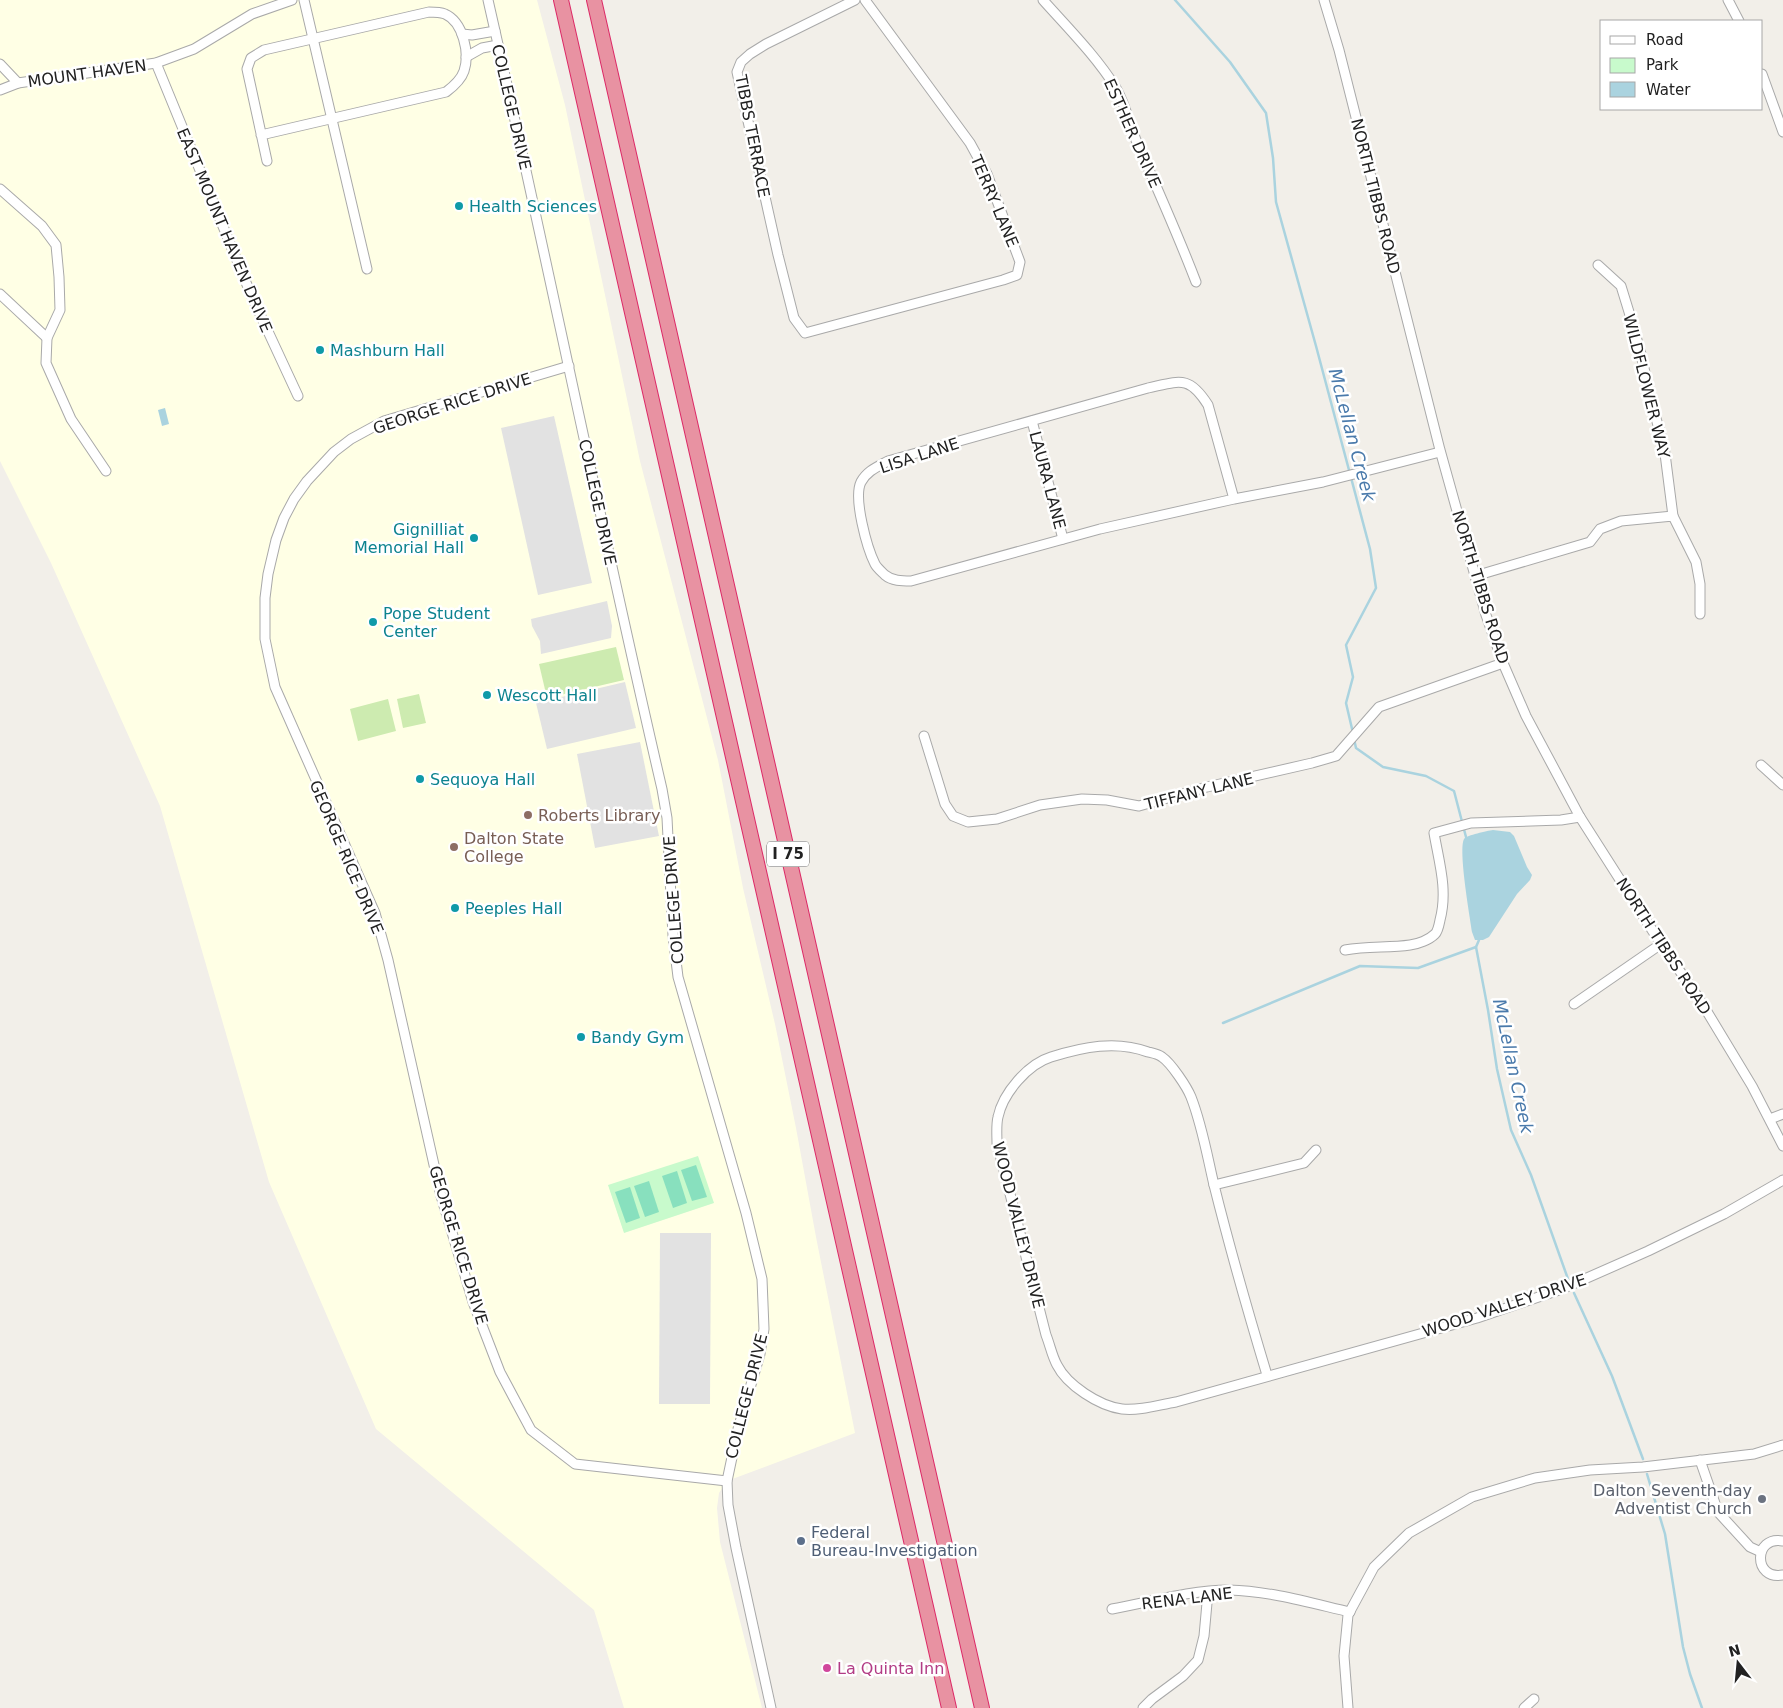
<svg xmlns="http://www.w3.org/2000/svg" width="1783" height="1708" font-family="'DejaVu Sans',sans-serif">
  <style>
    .education { fill: #ffffe5 }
    .grass { fill: #cdebb0 }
    .park { fill: #c8facc }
    .pitch { fill: #88e0be }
    .parking { fill: #e2e2e2 }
    .water { fill: #aad3df }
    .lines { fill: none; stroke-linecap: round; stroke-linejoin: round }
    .stream { stroke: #aad3df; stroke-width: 2.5 }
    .minor-casing { stroke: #a9a9a9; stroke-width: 11 }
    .highway-casing { stroke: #dc2a67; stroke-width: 16 }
    .minor { stroke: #fff; stroke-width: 9 }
    .highway { stroke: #e892a2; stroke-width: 14 }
    .culture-dot { fill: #0f9aa8; stroke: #fff; stroke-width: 2 }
    .education-dot { fill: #8d6e63; stroke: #fff; stroke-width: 2 }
    .worship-dot { fill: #6b7280; stroke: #fff; stroke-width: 2 }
    .service-dot { fill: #5c6f8a; stroke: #fff; stroke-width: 2 }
    .hotel-dot { fill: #d1479c; stroke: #fff; stroke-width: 2 }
    .labels { text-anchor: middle; stroke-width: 5; stroke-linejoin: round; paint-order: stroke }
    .shield { fill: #fff; stroke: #646464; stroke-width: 1 }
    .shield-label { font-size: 15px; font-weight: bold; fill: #222 }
    .street-label { font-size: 16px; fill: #222; stroke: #fff }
    .culture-label { font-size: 16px; fill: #0d838f; stroke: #fff; text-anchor: start }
    .education-label { font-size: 16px; fill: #785e54; stroke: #fff; text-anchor: start }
    .worship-label { font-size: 16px; fill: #5b616d; stroke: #fff; text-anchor: end }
    .service-label { font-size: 16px; fill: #4e5e75; stroke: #fff; text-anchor: start }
    .hotel-label { font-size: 16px; fill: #b23c85; stroke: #fff; text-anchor: start }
    .water-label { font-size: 18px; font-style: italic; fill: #4a7aab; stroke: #fff }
  </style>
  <rect width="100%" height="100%" fill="#f2efe9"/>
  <polygon class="education" points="0,0 537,0 565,105 640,461 718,760 743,888 775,1024 796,1128 816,1237 855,1433 727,1481 719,1493 717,1508 720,1542 762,1708 624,1708 594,1610 376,1429 269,1182 160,806 51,563 0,461"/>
  <g class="grass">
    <polygon points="616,647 624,680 547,698 539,664"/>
    <polygon points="419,694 426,723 403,728 397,699"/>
    <polygon points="388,699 396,731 358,741 350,709"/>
  </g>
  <polygon class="park" points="698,1156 714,1203 624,1233 608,1185"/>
  <g class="pitch">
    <polygon points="696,1165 707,1197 692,1201 681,1170"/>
    <polygon points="677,1171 687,1203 673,1208 662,1176"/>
    <polygon points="649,1181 659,1212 645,1217 634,1186"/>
    <polygon points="630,1187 640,1218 626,1223 615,1192"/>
  </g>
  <g class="parking">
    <polygon points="554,416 592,583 538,595 501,428"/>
    <polygon points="607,601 612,626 611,638 541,654 540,641 532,626 531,619"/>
    <polygon points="625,682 636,728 547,749 536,703"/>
    <polygon points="640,742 659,836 595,848 577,754"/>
    <polygon points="660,1233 711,1233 710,1404 659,1404"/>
  </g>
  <g class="water">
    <polygon points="165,408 169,424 162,426 158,410"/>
    <path d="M1493 830 1510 832 1514 836 1527 867 1532 875 1530 880 1517 894 1489 937 1483 940H1475L1472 932C1470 917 1458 850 1464 839 1467 835 1487 831 1493 830Z"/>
  </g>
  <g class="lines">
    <g class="stream">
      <polyline points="1175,0 1230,62 1266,113 1273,158 1276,202 1316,346 1370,549 1376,588 1346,645 1353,677 1346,703 1353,733"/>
      <polyline points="1354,739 1356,748 1383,767 1426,776 1454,791 1466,837"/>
      <polyline points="1479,940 1476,947 1488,1010 1497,1069 1511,1130 1531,1175 1568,1279"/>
      <polyline points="1223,1023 1360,966 1418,968 1476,947"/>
      <polyline points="1574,1293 1612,1376 1643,1459"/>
      <polyline points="1647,1474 1665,1534 1683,1647 1690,1674 1702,1708"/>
    </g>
    <g class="minor-casing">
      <g id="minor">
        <polyline points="304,0 367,269"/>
        <path d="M488 0C548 263 601 527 662 789L667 818 673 936 678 977 746 1213 762 1279 764 1329 760 1354 738 1429 727 1481 728 1505 736 1548 771 1708"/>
        <polyline points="855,0 766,44 750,54 741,62 737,72 778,255 794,318 805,333 1003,280 1017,275 1020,262 987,174 970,143 865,0"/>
        <path d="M1043 0C1068 28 1096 56 1116 88 1126 105 1130 127 1138 145 1158 190 1178 235 1196 282"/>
        <polyline points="1324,0 1339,50 1440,450 1486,615 1503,663 1526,716 1580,817 1661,944 1700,1000 1752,1086 1783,1146"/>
        <polyline points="1728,0 1739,21"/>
        <polyline points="462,34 472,35 495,31"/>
        <polyline points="466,57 482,48 498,45"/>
        <polyline points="156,63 252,297 298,396"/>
        <polyline points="0,64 18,83"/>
        <polyline points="1762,74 1783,132"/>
        <polyline points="0,90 18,83 156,63 194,49 252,14 292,0"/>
        <path d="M261 135 446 92C454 86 461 80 464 71 470 53 463 22 445 14 440 12 434 12 429 12L264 50 251 58 247 69 267 161"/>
        <polyline points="0,189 42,226 56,245 59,277 60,310 47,338 46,363 71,419 106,471"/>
        <polyline points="1598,265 1621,286 1629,312 1641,354 1651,401 1664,446 1673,516"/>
        <polyline points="0,294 47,338"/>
        <polyline points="569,366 384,421 351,439 334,452 307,481 294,499 284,518 276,540 268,574 265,598 265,639 275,687 375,913 388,960 441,1196 473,1302 500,1372 531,1430 575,1464 727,1481"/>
        <polyline points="1032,421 1063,539"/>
        <path d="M1234 499 1208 405C1189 375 1180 381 1148 388L888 461C877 467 867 471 861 482 853 498 867 548 875 564 877 568 882 572 885 575 892 581 902 581 911 581L1100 529 1234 499 1323 482 1440 452"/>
        <polyline points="1475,576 1590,542 1600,529 1621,521 1673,516 1696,562 1700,584 1700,614"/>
        <polyline points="924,736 945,804 953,816 968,822 997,819 1040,805 1082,799 1107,800 1139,806 1207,787 1312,763 1336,756 1379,707 1503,663"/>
        <polyline points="1761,765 1783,785"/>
        <path d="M1345 950C1367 946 1389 948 1410 945 1418 944 1429 940 1435 934 1438 931 1439 925 1440 920 1448 890 1439 862 1434 833L1471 823 1561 820 1580 817"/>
        <polyline points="1574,1004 1661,944"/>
        <polyline points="1770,1119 1783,1114"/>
        <polyline points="1214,1185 1304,1163 1316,1150"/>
        <path d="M1267 1375C1248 1312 1230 1249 1214 1185 1207 1155 1202 1125 1191 1097 1187 1087 1171 1063 1162 1057 1158 1054 1152 1053 1148 1052 1116 1040 1083 1047 1051 1057 1028 1064 1003 1093 998 1117 996 1125 997 1135 997 1143L1046 1335C1050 1345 1052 1356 1057 1365 1067 1385 1099 1406 1122 1409 1140 1411 1158 1405 1176 1402L1477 1318 1562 1289 1648 1251 1724 1214 1783 1180"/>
        <polyline points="1700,1460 1718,1512 1750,1547 1761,1552"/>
        <path d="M1783 1541C1753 1535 1753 1581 1783 1575"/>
        <path d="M1112 1609C1150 1602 1190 1590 1229 1590 1270 1591 1311 1603 1350 1612"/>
        <polyline points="1143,1708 1152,1699 1183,1676 1198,1660 1204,1636 1208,1592"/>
        <polyline points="1348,1708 1344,1656 1348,1615 1374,1567 1409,1533 1472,1497 1535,1478 1590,1470 1643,1467 1754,1454 1783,1445"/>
        <polyline points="1524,1708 1534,1699"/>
      </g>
    </g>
    <g class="highway-casing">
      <g id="highway">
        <polyline points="561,0 949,1708"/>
        <polyline points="594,0 982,1708"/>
      </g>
    </g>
    <use href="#minor" class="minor"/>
    <use href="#highway" class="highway"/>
  </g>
  <g class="culture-dot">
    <circle cx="459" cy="206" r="5"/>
    <circle cx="320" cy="350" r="5"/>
    <circle cx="474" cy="538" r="5"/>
    <circle cx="373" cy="622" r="5"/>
    <circle cx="487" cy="695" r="5"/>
    <circle cx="420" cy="779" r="5"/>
    <circle cx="455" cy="908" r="5"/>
    <circle cx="581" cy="1037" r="5"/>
  </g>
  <g class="education-dot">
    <circle cx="528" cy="815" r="5"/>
    <circle cx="454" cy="847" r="5"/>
  </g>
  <circle class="worship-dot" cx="1762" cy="1499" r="5"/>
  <circle class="service-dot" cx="801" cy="1541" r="5"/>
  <circle class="hotel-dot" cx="827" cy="1668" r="5"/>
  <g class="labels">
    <rect class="shield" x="767" y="841.5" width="42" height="25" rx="4"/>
    <g class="shield-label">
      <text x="788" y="859">I 75</text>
    </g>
    <g class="street-label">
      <text transform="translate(87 73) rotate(-8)" y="6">MOUNT HAVEN</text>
      <text transform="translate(512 107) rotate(77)" y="6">COLLEGE DRIVE</text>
      <text transform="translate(1133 133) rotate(66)" y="6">ESTHER DRIVE</text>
      <text transform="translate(753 136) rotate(79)" y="6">TIBBS TERRACE</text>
      <text transform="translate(1376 196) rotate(76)" y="6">NORTH TIBBS ROAD</text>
      <text transform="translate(995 201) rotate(67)" y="6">TERRY LANE</text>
      <text transform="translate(225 230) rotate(67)" y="6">EAST MOUNT HAVEN DRIVE</text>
      <text transform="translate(1647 386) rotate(76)" y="6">WILDFLOWER WAY</text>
      <text transform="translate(452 403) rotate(-18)" y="6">GEORGE RICE DRIVE</text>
      <text transform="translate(919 455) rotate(-18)" y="6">LISA LANE</text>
      <text transform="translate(1048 480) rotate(75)" y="6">LAURA LANE</text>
      <text transform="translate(598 502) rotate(78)" y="6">COLLEGE DRIVE</text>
      <text transform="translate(1481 587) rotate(73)" y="6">NORTH TIBBS ROAD</text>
      <text transform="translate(1199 791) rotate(-14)" y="6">TIFFANY LANE</text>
      <text transform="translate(347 857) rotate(67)" y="6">GEORGE RICE DRIVE</text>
      <text transform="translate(673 900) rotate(-94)" y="6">COLLEGE DRIVE</text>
      <text transform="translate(1664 946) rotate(57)" y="6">NORTH TIBBS ROAD</text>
      <text transform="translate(1019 1225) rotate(76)" y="6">WOOD VALLEY DRIVE</text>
      <text transform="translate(459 1245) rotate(73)" y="6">GEORGE RICE DRIVE</text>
      <text transform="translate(1504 1305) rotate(-18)" y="6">WOOD VALLEY DRIVE</text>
      <text transform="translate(746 1396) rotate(-76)" y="6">COLLEGE DRIVE</text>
      <text transform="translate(1187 1598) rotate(-7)" y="6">RENA LANE</text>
    </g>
    <g class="culture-label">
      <text x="469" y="212">Health Sciences</text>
      <text x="330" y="356">Mashburn Hall</text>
      <text x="464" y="535" text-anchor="end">Gignilliat<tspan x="464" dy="18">Memorial Hall</tspan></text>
      <text x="383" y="619">Pope Student<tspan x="383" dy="18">Center</tspan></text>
      <text x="497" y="701">Wescott Hall</text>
      <text x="430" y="785">Sequoya Hall</text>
      <text x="465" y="914">Peeples Hall</text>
      <text x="591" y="1043">Bandy Gym</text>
    </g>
    <g class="education-label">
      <text x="538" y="821">Roberts Library</text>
      <text x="464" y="844">Dalton State<tspan x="464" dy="18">College</tspan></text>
    </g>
    <g class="worship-label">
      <text x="1752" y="1496">Dalton Seventh-day<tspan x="1752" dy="18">Adventist Church</tspan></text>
    </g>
    <g class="service-label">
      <text x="811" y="1538">Federal<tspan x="811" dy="18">Bureau-Investigation</tspan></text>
    </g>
    <g class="hotel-label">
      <text x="837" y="1674">La Quinta Inn</text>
    </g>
    <g class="water-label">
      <text transform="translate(1352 435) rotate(75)" y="6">McLellan Creek</text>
      <text transform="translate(1513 1066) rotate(78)" y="6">McLellan Creek</text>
    </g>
  </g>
  <rect x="1600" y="20" width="162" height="90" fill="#ffffff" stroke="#a7a7a7"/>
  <rect x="1610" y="36" width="25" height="8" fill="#ffffff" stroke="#a7a7a7"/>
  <text x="1646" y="45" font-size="15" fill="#222222">Road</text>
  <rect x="1610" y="58" width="25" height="15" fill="#c8facc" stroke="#a7a7a7"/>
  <text x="1646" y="70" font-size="15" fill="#222222">Park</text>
  <rect x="1610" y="82" width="25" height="15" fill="#aad3df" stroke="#a7a7a7"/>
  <text x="1646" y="95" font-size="15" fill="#222222">Water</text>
  <g transform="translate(1738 1663) rotate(344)" stroke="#ffffff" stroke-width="4" paint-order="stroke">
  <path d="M0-4L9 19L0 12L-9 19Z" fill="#222222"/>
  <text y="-8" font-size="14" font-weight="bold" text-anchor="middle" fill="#222222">N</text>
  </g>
</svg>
